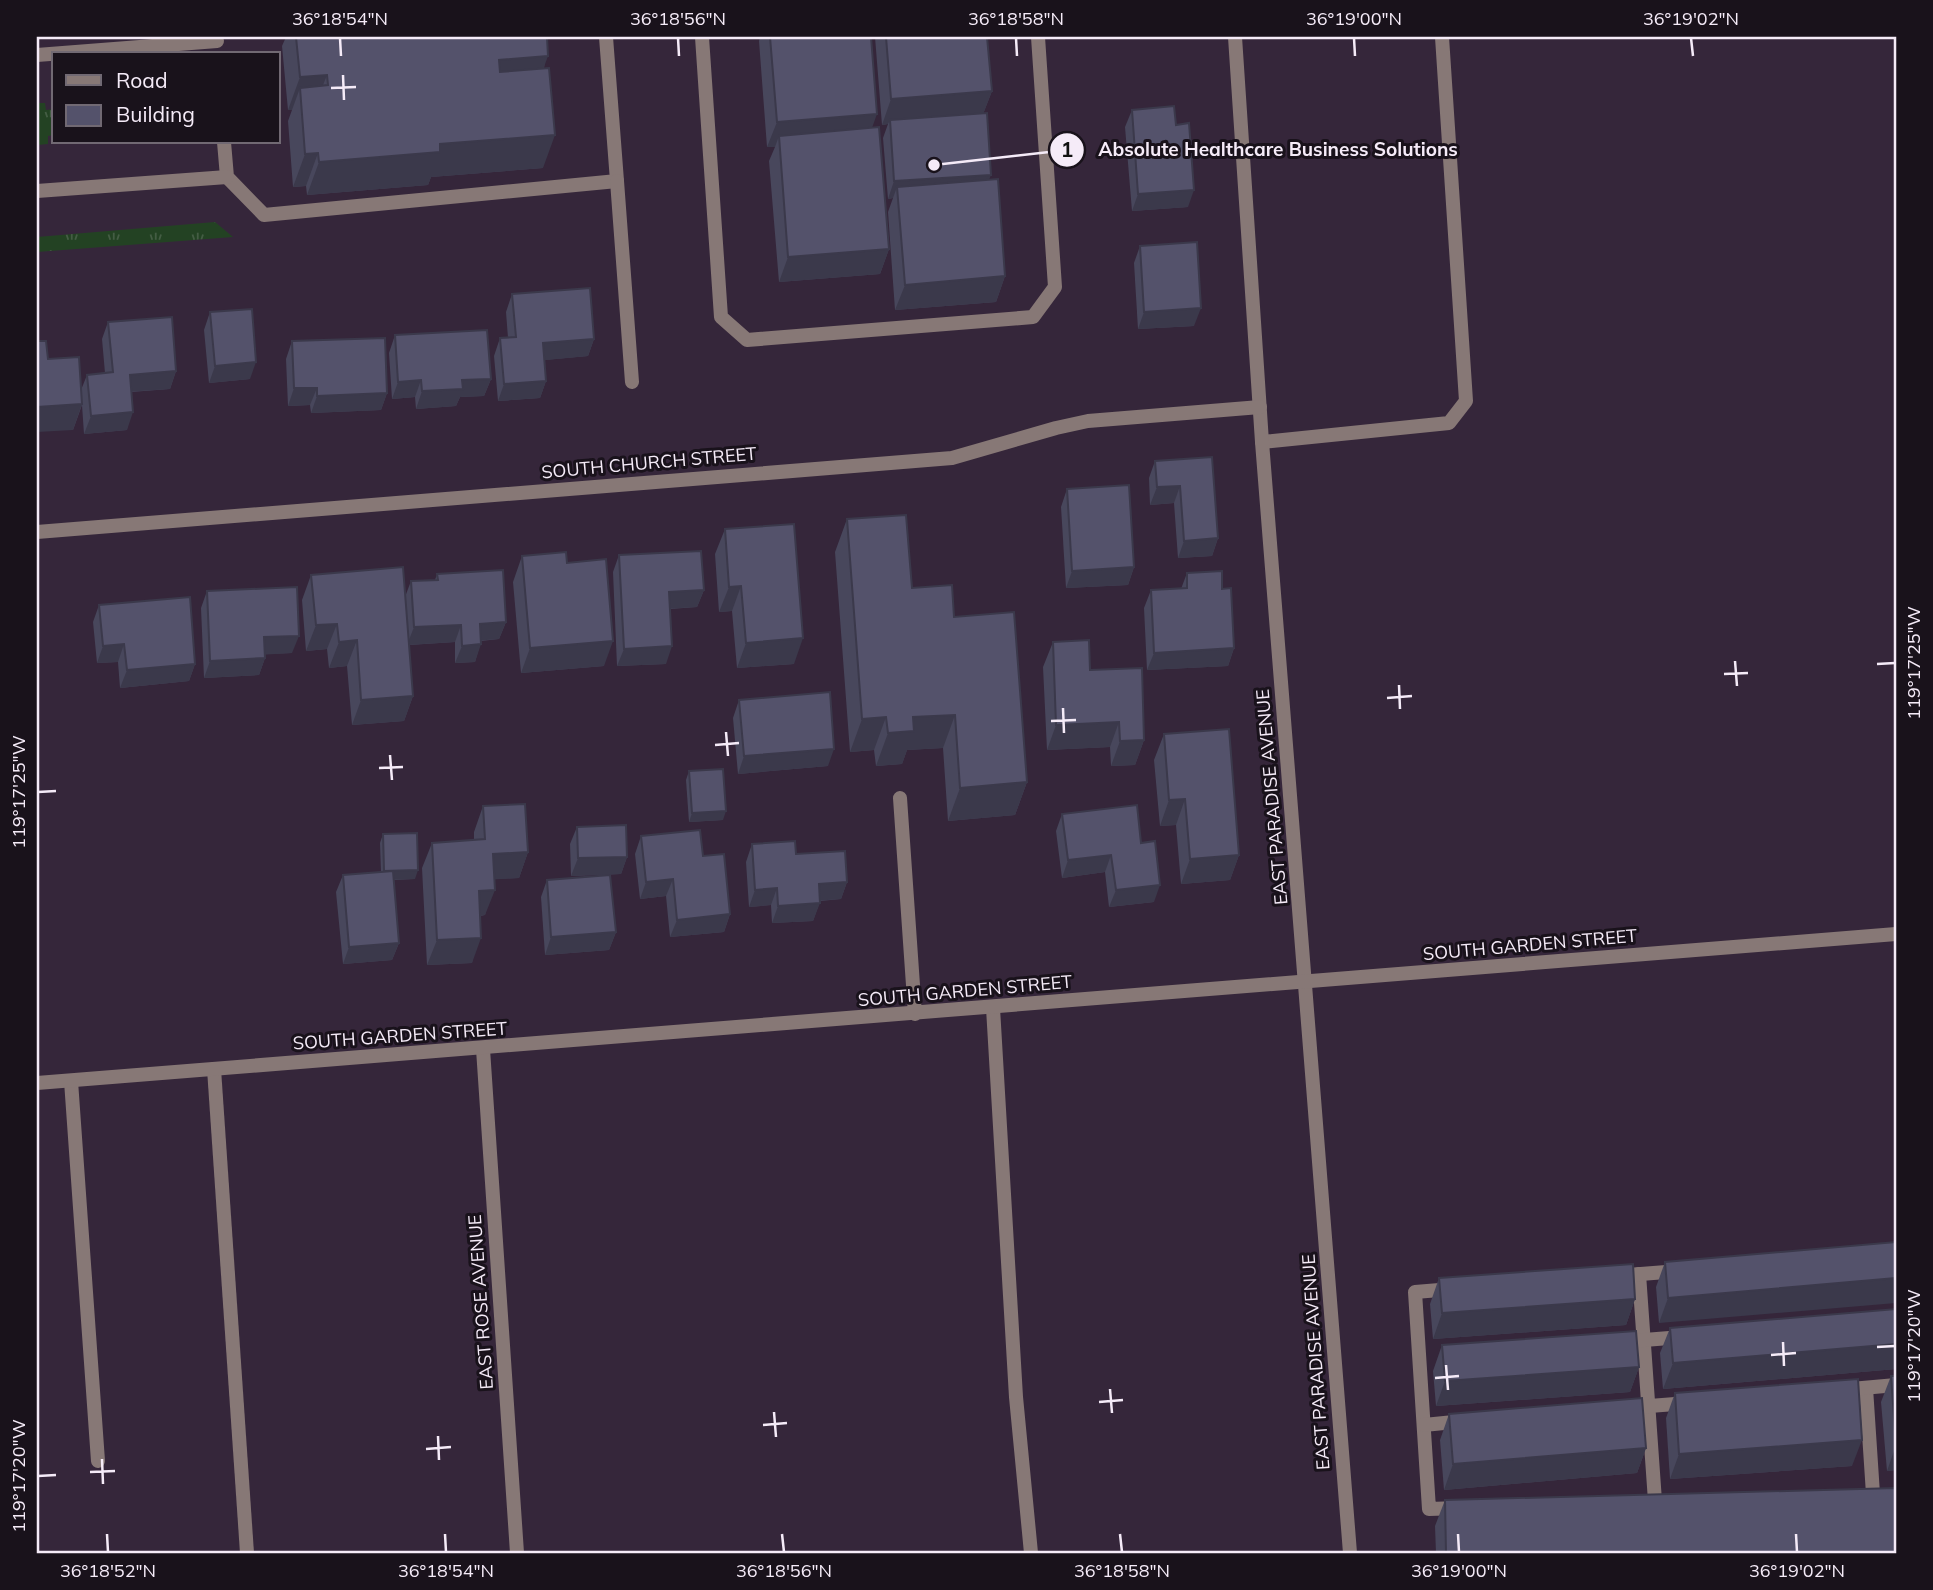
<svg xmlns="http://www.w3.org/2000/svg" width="1933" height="1590" font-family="Mulish,sans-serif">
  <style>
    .grass { fill: url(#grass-tufts) }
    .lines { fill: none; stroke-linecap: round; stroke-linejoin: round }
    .lane { stroke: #877876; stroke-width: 14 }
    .street { stroke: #877876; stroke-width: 14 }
    .wall { fill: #48475c }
    .shaded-wall { fill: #3b394b }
    .building { fill: #54526b; stroke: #3b394b; stroke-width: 2 }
    .ticks { fill: none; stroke: #f5ebf8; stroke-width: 2.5 }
    .labels { text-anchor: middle; stroke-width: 6; stroke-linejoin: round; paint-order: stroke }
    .street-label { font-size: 18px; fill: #f5ebf8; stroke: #19121b }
    .leader { fill: none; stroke: #f5ebf8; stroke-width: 2.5 }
    .callout-dot { fill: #f5ebf8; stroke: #19121b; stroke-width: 2.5 }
    .mark-label { font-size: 21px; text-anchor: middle; font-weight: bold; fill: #111 }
    .callout-label { font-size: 19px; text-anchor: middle; font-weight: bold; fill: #f5ebf8; stroke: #19121b; stroke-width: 6; stroke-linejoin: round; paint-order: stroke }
    .neatline { fill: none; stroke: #f5ebf8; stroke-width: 2.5 }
    .ticks-label { font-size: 18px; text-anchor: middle; fill: #f5ebf8 }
  </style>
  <defs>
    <pattern id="grass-tufts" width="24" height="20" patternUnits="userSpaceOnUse" patternTransform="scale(1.75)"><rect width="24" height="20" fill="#234223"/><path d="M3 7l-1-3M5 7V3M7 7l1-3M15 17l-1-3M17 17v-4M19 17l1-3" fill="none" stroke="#445d44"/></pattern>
  </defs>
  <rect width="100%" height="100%" fill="#35263a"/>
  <g class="grass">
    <polygon points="37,103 45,103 46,110 54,109 54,135 48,136 48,144 37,145 39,170 37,170"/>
    <polygon points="215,222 233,237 37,252 37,237"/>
  </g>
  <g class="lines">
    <g class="lane">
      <polyline points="702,37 721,317 747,340 1033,317 1055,287 1038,37"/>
      <polyline points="37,55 217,41"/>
      <polyline points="224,142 227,177 264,215 617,181 606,37"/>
      <polyline points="617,181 632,382"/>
      <polyline points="37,191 227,177"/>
      <polyline points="1262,442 1449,423 1466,401 1442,37"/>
      <polyline points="900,798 915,1014"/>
      <polyline points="993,1008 1016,1397 1031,1553"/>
      <polyline points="214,1069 247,1553"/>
      <polyline points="71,1081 98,1461"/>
      <polyline points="1639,1274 1655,1501"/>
      <polyline points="1615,1276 1679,1271"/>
      <polyline points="1452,1289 1415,1292 1429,1509 1459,1508"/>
      <polyline points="1619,1342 1682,1337"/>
      <polyline points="1866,1388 1873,1494"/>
      <polyline points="1840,1390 1896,1385"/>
      <polyline points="1624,1408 1688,1403"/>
      <polyline points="1424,1425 1464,1421"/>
    </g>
    <g class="street">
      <polyline points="1235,37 1262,442 1350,1553"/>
      <polyline points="37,532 952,458 1056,428 1088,421 1260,407"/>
      <polyline points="483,1049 517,1553"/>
      <polyline points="37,1083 1896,934"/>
    </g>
  </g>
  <g class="wall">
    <polygon points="286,37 547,37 544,69 543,168 431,177 428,185 307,195 306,186 293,187 288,121 292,110 288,110 282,46"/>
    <polygon points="760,37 871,37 872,128 889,249 880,274 779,282 769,161 775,147 767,147 759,41"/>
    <polygon points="875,37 987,37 992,91 983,114 989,179 1005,276 996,302 895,310 888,212 893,198 888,199 883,138 888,124 882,125"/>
    <polygon points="1132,110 1176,125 1188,207 1132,211 1125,127"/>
    <polygon points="1140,246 1194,326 1138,329 1134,263"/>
    <polygon points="512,294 594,339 588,356 544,360 546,381 540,398 498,401 494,356 500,338 508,338 506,312"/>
    <polygon points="210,312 250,379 209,383 204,330"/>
    <polygon points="108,322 176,371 170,389 131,392 127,430 84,434 82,405 73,430 48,359 81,390 87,375 105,373 102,339"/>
    <polygon points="395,335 491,379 484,396 460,397 456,406 416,409 415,397 392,399 389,353"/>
    <polygon points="292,341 387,393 381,410 311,413 310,405 288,406 286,359"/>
    <polygon points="1212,457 1218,538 1212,556 1178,558 1174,503 1150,505 1149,478 1155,461"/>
    <polygon points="1067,489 1134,567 1128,585 1066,588 1061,507"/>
    <polygon points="847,519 912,588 954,617 1027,782 1015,815 948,821 943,748 907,750 902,764 876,766 874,750 850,752 835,552"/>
    <polygon points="725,529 794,664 737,668 732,611 719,612 715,554"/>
    <polygon points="619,555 704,590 697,607 670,609 666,664 617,666 613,572"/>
    <polygon points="522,556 567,563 604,666 521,673 513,582"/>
    <polygon points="1187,573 1222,589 1234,648 1228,666 1147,670 1144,608 1151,590 1181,589"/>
    <polygon points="437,574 506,622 499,639 481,641 475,662 455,663 455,642 409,645 413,696 404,721 352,725 347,666 329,668 327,649 306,651 302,600 311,575 405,597 411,581 435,580"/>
    <polygon points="207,591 292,653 265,654 265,658 259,675 204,678 201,608"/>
    <polygon points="99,605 195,664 189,681 120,688 118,662 97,663 93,622"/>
    <polygon points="1053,642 1090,670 1144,740 1135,765 1111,766 1110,747 1047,750 1043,667"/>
    <polygon points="739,700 828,766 738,774 733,718"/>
    <polygon points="1164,734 1239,855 1230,880 1181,884 1176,825 1160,826 1154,760"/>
    <polygon points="689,771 723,820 689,822 686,780"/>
    <polygon points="483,806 528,852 519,878 494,879 485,915 480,916 472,963 427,965 422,868 432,843 474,840 474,832"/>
    <polygon points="1062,814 1141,843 1154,902 1109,907 1105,872 1062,878 1056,831"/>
    <polygon points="577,827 627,857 621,874 571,876 570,844"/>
    <polygon points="383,834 415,879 394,880 399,943 392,960 343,964 336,892 343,875 381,872 380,843"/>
    <polygon points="641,836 703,856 730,914 724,932 670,937 666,896 640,899 635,854"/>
    <polygon points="752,844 796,854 847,882 841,899 820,901 813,921 772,923 771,905 749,907 746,862"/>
    <polygon points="547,880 616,932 609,950 545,955 541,897"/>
    <polygon points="1896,1242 1659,1323 1656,1287 1665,1262"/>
    <polygon points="1439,1278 1635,1299 1626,1325 1433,1339 1430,1304"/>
    <polygon points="1896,1309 1896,1369 1663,1389 1660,1353 1670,1328"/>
    <polygon points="1442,1345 1639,1367 1630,1392 1436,1406 1433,1371"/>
    <polygon points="1891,1376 1896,1376 1896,1470 1887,1471 1881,1402"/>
    <polygon points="1675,1393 1852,1466 1670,1479 1666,1418"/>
    <polygon points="1449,1414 1646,1448 1637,1473 1444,1490 1440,1440"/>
    <polygon points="1445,1500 1896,1553 1436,1553 1435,1526"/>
  </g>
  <g class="shaded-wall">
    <polygon points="548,56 536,89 487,93 499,60"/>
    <polygon points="327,75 314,108 300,88 292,110 288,110 300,77"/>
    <polygon points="992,91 982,117 890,120 888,124 882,125 891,99"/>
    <polygon points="877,114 868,139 779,136 775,147 767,147 777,122"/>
    <polygon points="555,135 543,168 431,177 428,185 307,195 319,162 440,144"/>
    <polygon points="318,153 306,186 293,187 305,154"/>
    <polygon points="991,175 984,192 897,187 893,198 888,199 894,181"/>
    <polygon points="1194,190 1188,207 1132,211 1138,194"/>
    <polygon points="889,249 880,274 779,282 788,257"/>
    <polygon points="1005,276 996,302 895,310 905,285"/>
    <polygon points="1201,308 1194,326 1138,329 1144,312"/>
    <polygon points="594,339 588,356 536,361 543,343"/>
    <polygon points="256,362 250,379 209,383 215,366"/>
    <polygon points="176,371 170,389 124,392 130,375"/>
    <polygon points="491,379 484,396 460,397 456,406 416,409 422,391 462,380"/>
    <polygon points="421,380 415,397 392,399 398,382"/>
    <polygon points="546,381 540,398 498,401 504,384"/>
    <polygon points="294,388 317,388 310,405 288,406"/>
    <polygon points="387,393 381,410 311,413 317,396"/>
    <polygon points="82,404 73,430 37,432 37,407"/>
    <polygon points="133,412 127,430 84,434 91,416"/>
    <polygon points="1180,486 1174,503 1150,505 1157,487"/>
    <polygon points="1218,538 1212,556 1178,558 1184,541"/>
    <polygon points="1134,567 1128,585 1066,588 1072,571"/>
    <polygon points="741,586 732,611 719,612 729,587"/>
    <polygon points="704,590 697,607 663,609 669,592"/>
    <polygon points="506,622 499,639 473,641 480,624"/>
    <polygon points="337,624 327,649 306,651 316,625"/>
    <polygon points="461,625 455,642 407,645 414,627"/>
    <polygon points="299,636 292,653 258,655 264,637"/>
    <polygon points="803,638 794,664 737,668 746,643"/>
    <polygon points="357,640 347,666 329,668 339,642"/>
    <polygon points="613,641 604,666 521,673 530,648"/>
    <polygon points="124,644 118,662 97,663 103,646"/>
    <polygon points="481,644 475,662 455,663 462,646"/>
    <polygon points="672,646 666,664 617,666 624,649"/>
    <polygon points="1234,648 1228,666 1147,670 1154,653"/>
    <polygon points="265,658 259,675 204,678 210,661"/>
    <polygon points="195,664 189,681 120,688 127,670"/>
    <polygon points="413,696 404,721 352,725 361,700"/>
    <polygon points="955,715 943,748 907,750 902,764 876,766 888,733 913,717"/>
    <polygon points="886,717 874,750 850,752 862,719"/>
    <polygon points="1119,722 1110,747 1047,750 1056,725"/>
    <polygon points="1144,740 1135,765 1111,766 1120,741"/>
    <polygon points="834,749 828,766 738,774 744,756"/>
    <polygon points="1027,782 1015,815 948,821 960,788"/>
    <polygon points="1185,799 1176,825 1160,826 1169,800"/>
    <polygon points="726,811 723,820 689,822 692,813"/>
    <polygon points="528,852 519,878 483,880 493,854"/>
    <polygon points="1111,855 1105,872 1062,878 1068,860"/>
    <polygon points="1239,855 1230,880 1181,884 1190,859"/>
    <polygon points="627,857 621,874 571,876 578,858"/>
    <polygon points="418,870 415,879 381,880 384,871"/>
    <polygon points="673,879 666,896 640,899 646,882"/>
    <polygon points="847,882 841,899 813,901 819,884"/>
    <polygon points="1160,885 1154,902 1109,907 1116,890"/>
    <polygon points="777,888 771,905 749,907 755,890"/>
    <polygon points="495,890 485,915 470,917 479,891"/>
    <polygon points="820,903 813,921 772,923 778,906"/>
    <polygon points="730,914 724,932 670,937 677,920"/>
    <polygon points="616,932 609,950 545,955 551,937"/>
    <polygon points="481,938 472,963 427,965 437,940"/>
    <polygon points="399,943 392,960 343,964 349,947"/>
    <polygon points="1896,1278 1896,1303 1659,1323 1668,1298"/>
    <polygon points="1635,1299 1626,1325 1433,1339 1442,1313"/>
    <polygon points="1896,1344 1896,1369 1663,1389 1673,1363"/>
    <polygon points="1639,1367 1630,1392 1436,1406 1445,1381"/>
    <polygon points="1862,1440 1852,1466 1670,1479 1679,1454"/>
    <polygon points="1896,1445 1896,1470 1887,1471"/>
    <polygon points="1646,1448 1637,1473 1444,1490 1453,1464"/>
  </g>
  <g class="building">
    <polygon points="296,37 547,37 548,56 499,60 500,72 549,68 555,135 440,144 440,152 319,162 318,153 305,154 300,88 328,85 327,75 300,77"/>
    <polygon points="770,37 871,37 877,114 777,122"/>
    <polygon points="886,37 987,37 992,91 891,99"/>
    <polygon points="1174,106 1176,125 1189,123 1194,190 1138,194 1132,110"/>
    <polygon points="987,113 991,175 894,181 890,120"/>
    <polygon points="879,127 889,249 788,257 779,136"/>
    <polygon points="998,179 1005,276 905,285 897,187"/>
    <polygon points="1197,242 1201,308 1144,312 1140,246"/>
    <polygon points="590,288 594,339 543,343 546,381 504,384 500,338 516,337 512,294"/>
    <polygon points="252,309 256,362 215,366 210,312"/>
    <polygon points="172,317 176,371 130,375 133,412 91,416 87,375 113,372 108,322"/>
    <polygon points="487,330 491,379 462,380 463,389 422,391 421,380 398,382 395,335"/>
    <polygon points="385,338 387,393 317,396 317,388 294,388 292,341"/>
    <polygon points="37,341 46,341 48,359 79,357 82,404 37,407"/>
    <polygon points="1212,457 1218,538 1184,541 1180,486 1157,487 1155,461"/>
    <polygon points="1129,485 1134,567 1072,571 1067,489"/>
    <polygon points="906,515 912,588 952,585 954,617 1014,612 1027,782 960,788 955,715 913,717 914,731 888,733 886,717 862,719 847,519"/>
    <polygon points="794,524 803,638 746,643 741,586 729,587 725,529"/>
    <polygon points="701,551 704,590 669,592 672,646 624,649 619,555"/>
    <polygon points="566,552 567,563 606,559 613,641 530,648 522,556"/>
    <polygon points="403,567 413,696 361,700 357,640 339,642 337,624 316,625 311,575"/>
    <polygon points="503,570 506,622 480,624 481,644 462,646 461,625 414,627 411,581 438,580 437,574"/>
    <polygon points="1222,571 1222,589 1231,588 1234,648 1154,653 1151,590 1187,588 1187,573"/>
    <polygon points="297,587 299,636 264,637 265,658 210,661 207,591"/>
    <polygon points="190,597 195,664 127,670 124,644 103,646 99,605"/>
    <polygon points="1089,640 1090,670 1142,668 1144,740 1120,741 1119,722 1056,725 1053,642"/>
    <polygon points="830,692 834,749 744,756 739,700"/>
    <polygon points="1229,729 1239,855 1190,859 1185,799 1169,800 1164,734"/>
    <polygon points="723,769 726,811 692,813 689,771"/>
    <polygon points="525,804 528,852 493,854 495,890 479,891 481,938 437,940 432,843 485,839 483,806"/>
    <polygon points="1137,805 1141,843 1155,841 1160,885 1116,890 1111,855 1068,860 1062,814"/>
    <polygon points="626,825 627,857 578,858 577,827"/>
    <polygon points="700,830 703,856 724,854 730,914 677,920 673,879 646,882 641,836"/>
    <polygon points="417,833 418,870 384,871 383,834"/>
    <polygon points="795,841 796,854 845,851 847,882 819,884 820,903 778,906 777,888 755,890 752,844"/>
    <polygon points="393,871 399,943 349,947 343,875"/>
    <polygon points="610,875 616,932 551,937 547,880"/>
    <polygon points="1896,1242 1896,1278 1668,1298 1665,1262"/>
    <polygon points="1633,1264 1635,1299 1442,1313 1439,1278"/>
    <polygon points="1896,1309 1896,1344 1673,1363 1670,1328"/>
    <polygon points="1636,1331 1639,1367 1445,1381 1442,1345"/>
    <polygon points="1891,1376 1896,1376 1896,1445"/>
    <polygon points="1858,1379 1862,1440 1679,1454 1675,1393"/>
    <polygon points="1642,1398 1646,1448 1453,1464 1449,1414"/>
    <polygon points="1896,1488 1896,1553 1446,1553 1445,1500"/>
  </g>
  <path class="ticks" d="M340 38 341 56M678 38 679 56M1016 38 1017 56M1354 38 1355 56M1691 38 1693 56M343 75 344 100M331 88 356 87M1735 661 1737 686M1877 664 1895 663M1724 674 1748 673M1399 685 1400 709M1387 698 1412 696M1063 708 1064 733M1051 721 1076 720M726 732 728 756M715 745 739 743M390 755 392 780M379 768 403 767M38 792 56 791M1783 1342 1784 1366M1877 1347 1895 1346M1771 1355 1796 1353M1446 1365 1448 1390M1435 1378 1459 1376M1110 1389 1112 1413M1099 1402 1123 1400M774 1412 776 1437M763 1425 787 1423M438 1436 439 1460M426 1449 451 1447M102 1459 103 1484M90 1472 115 1471M38 1476 56 1475M107 1534 108 1552M445 1534 446 1552M782 1534 784 1552M1120 1534 1122 1552M1458 1534 1459 1552M1796 1534 1797 1552"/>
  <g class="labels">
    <g class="street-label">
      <text transform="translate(649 463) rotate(-5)" y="6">SOUTH CHURCH STREET</text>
      <text transform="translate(1272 797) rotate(-95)" y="6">EAST PARADISE AVENUE</text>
      <text transform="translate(1530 945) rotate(-5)" y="6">SOUTH GARDEN STREET</text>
      <text transform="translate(965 991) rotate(-5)" y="6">SOUTH GARDEN STREET</text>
      <text transform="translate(400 1036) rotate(-4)" y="6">SOUTH GARDEN STREET</text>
      <text transform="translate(481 1302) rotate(-94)" y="6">EAST ROSE AVENUE</text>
      <text transform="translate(1316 1362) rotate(-94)" y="6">EAST PARADISE AVENUE</text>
    </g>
  </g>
  <path class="leader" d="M934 165L1067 150"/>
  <g class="callout-dot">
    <circle cx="934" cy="165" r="7"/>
    <circle cx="1067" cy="150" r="18"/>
  </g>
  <g class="mark-label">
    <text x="1067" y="157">1</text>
  </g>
  <g class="callout-label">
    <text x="1278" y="156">Absolute Healthcare Business Solutions</text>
  </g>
  <rect width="1933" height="1590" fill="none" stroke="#19121b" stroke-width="77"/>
  <rect x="52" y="52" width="228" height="91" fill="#19121b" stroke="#716973" stroke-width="2"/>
  <rect x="66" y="75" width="35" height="10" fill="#877876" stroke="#716973" stroke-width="2"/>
  <text x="116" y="88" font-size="21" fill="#f5ebf8">Road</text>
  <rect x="66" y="105" width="35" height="21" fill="#54526b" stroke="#716973" stroke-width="2"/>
  <text x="116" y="122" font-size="21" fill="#f5ebf8">Building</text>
  <rect x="38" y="38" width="1857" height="1514" class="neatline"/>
  <g class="ticks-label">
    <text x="340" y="25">36°18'54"N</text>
    <text x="678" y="25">36°18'56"N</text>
    <text x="1016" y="25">36°18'58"N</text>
    <text x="1354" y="25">36°19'00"N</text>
    <text x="1691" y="25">36°19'02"N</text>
    <text transform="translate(1914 663) rotate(-90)" y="6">119°17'25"W</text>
    <text transform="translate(19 792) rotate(-90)" y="6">119°17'25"W</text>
    <text transform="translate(1914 1346) rotate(-90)" y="6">119°17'20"W</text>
    <text transform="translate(19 1476) rotate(-90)" y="6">119°17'20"W</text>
    <text x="108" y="1577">36°18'52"N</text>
    <text x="446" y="1577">36°18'54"N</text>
    <text x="784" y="1577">36°18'56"N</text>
    <text x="1122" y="1577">36°18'58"N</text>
    <text x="1459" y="1577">36°19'00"N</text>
    <text x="1797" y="1577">36°19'02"N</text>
  </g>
</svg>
